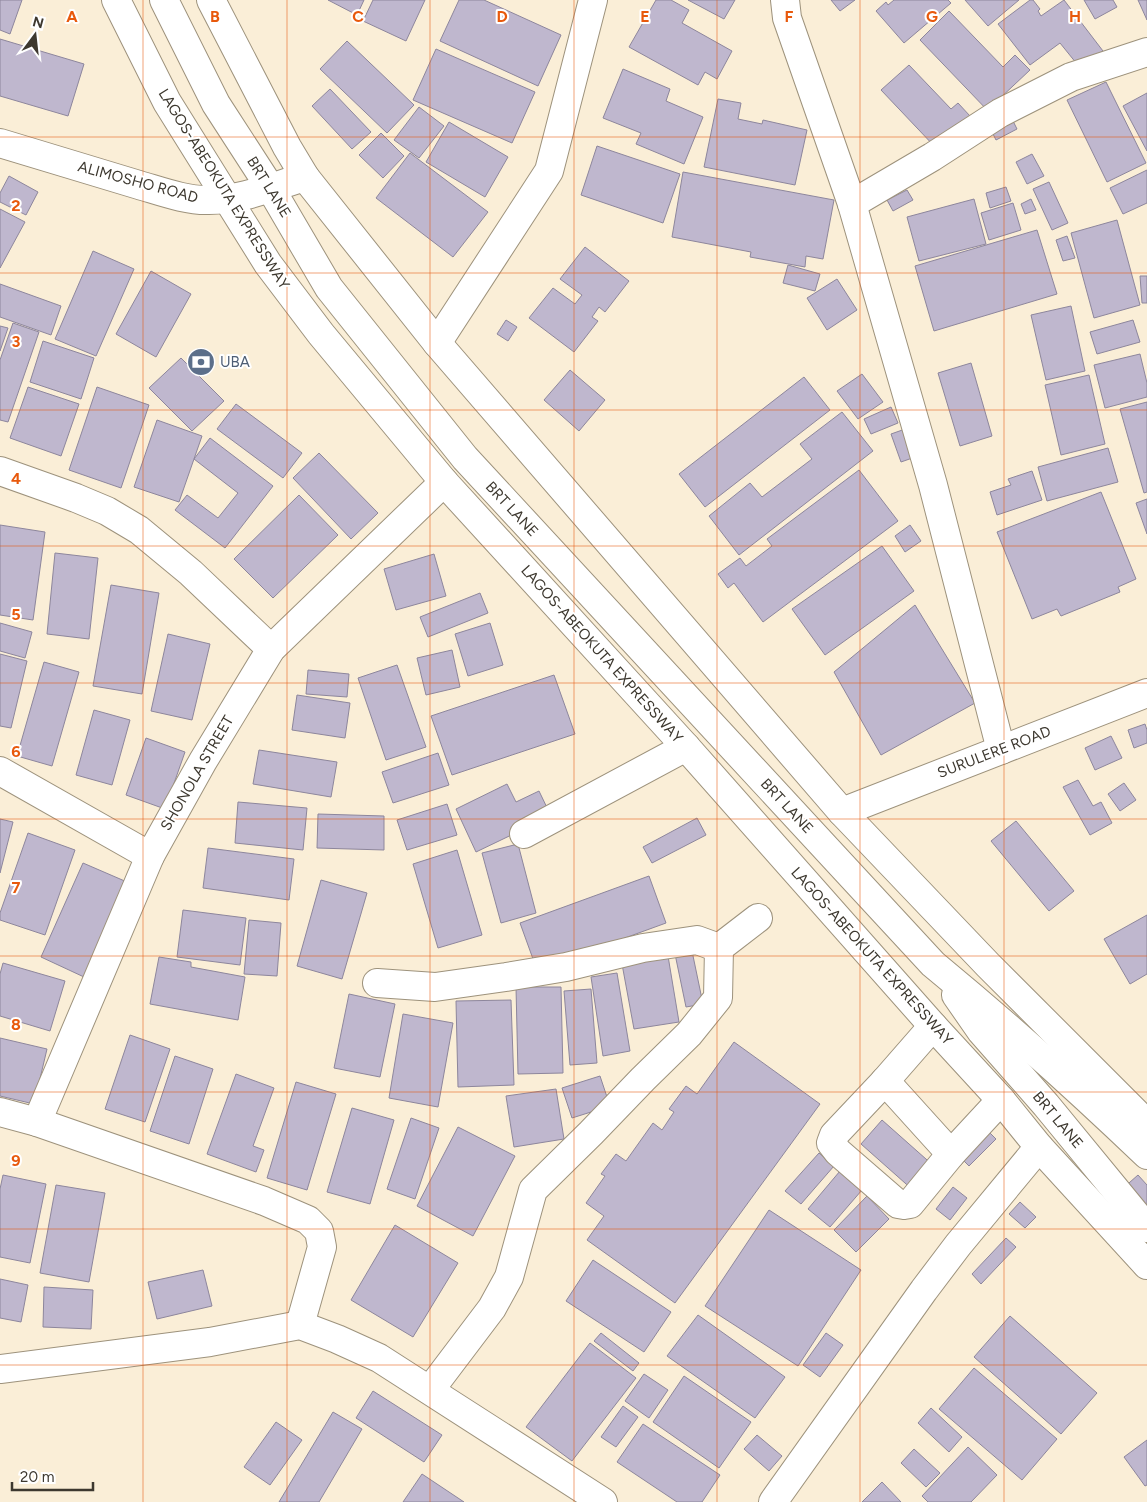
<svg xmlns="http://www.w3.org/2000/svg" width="1147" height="1502" font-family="Figtree,sans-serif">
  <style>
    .building { fill: #bfb7ce; stroke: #8d869c }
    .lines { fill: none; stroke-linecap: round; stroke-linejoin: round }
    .minor-casing { stroke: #9d927c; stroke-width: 30 }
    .major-casing { stroke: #9d927c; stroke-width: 30 }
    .highway-casing { stroke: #9d927c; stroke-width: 30 }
    .minor { stroke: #fff; stroke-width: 28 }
    .major { stroke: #fff; stroke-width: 28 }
    .highway { stroke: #fff; stroke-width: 28 }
    .grid { fill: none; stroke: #e8590c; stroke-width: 1; stroke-opacity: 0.55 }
    .labels { text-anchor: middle; stroke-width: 4; stroke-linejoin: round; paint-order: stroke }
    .street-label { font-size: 15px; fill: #3d382f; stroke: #fff }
    .service-label { font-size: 15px; fill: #4e5e75; stroke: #fff; text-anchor: start }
    .grid-label { font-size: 16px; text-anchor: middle; font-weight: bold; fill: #e8590c; stroke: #fff; stroke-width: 4; stroke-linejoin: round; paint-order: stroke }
  </style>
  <rect width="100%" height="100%" fill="#faeed7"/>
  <g class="building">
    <polygon points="0,0 22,0 10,34 0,30"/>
    <polygon points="328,0 364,0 357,15"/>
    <polygon points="373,0 425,0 406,41 363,21"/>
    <polygon points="459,0 484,0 561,35 538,86 440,41"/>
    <polygon points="656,0 671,0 689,10 682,23 732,51 717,79 705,72 698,85 629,47"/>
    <polygon points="688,0 735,0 724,19"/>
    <polygon points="831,0 855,0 840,11"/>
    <polygon points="894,0 948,0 951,3 904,43 876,11 886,2 888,5"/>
    <polygon points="965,0 1019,0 988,26"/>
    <polygon points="1030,0 1033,0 1040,9 1038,11 1041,16 1064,0 1103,51 1081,69 1060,43 1030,65 998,24"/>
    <polygon points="1084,0 1113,0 1117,7 1095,19"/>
    <polygon points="1138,0 1147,0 1147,20"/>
    <polygon points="949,11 1003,67 1015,55 1030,70 997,101 990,113 920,40"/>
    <polygon points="0,39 84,64 68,116 0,96"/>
    <polygon points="347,41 414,105 387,133 320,69"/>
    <polygon points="436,49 535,92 512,143 413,100"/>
    <polygon points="909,65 951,109 958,103 970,116 936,148 881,90"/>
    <polygon points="623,69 670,89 666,101 703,117 684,164 636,144 641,133 603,118"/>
    <polygon points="1106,82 1146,163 1107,182 1067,100"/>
    <polygon points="330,89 371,132 352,149 312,106"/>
    <polygon points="1147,93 1147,151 1123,106"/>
    <polygon points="718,99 741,103 738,119 762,124 763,120 807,130 795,185 704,167"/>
    <polygon points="419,107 444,126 419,158 394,140"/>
    <polygon points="1012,119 1017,129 996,140 991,130"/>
    <polygon points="449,122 508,157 485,197 426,162"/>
    <polygon points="381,133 404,156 383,178 359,155"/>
    <polygon points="597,146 680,174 663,223 581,195"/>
    <polygon points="410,153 488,212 453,257 376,198"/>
    <polygon points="1032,154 1044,176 1027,184 1016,162"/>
    <polygon points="1147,170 1147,203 1123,214 1110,188"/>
    <polygon points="683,172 834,200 823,259 806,256 805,267 750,257 751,252 672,237"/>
    <polygon points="9,176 38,192 26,215 0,202 0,193"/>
    <polygon points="1049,182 1068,223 1052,230 1033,189"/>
    <polygon points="1006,187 1011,201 990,208 986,193"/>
    <polygon points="907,190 913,200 893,211 887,200"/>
    <polygon points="974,199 986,244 919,261 907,217"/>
    <polygon points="1031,199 1036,210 1025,214 1021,204"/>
    <polygon points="1013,203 1021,230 989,240 981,213"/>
    <polygon points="0,209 25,222 0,268"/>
    <polygon points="1117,220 1140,305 1094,318 1071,233"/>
    <polygon points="1037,230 1057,294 934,331 915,266"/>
    <polygon points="1067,236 1075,258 1063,261 1056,240"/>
    <polygon points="585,247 629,281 605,312 599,307 592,317 598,321 574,352 529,318 553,288 575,304 582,295 560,279"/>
    <polygon points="93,251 134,269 96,356 55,339"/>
    <polygon points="788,265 820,274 815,291 783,283"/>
    <polygon points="151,271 191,294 156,357 116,334"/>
    <polygon points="1140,276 1147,276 1147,303 1142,303"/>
    <polygon points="837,279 857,310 827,330 807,298"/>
    <polygon points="0,284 61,306 51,335 0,317"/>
    <polygon points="1071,306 1085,371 1046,380 1031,315"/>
    <polygon points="506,320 517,327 508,341 497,334"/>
    <polygon points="1133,320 1140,342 1097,354 1090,332"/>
    <polygon points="13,323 39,332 8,422 0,420 0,360"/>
    <polygon points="0,326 8,328 0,351"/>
    <polygon points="43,341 94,358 81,399 30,382"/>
    <polygon points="1140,354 1147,383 1147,397 1105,408 1094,365"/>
    <polygon points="181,358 224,401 192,431 149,388"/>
    <polygon points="971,363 992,436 960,446 938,373"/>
    <polygon points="570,370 605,400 579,431 544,400"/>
    <polygon points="862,374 883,402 858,419 837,391"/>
    <polygon points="1089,375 1105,444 1061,455 1045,385"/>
    <polygon points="804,377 830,410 705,507 679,474"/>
    <polygon points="28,387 79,404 61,456 10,438"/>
    <polygon points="97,387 149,405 121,488 69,470"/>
    <polygon points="1147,402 1147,492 1144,493 1120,409"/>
    <polygon points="236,404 302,453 283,478 217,429"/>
    <polygon points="891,407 898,423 871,434 864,419"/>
    <polygon points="842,412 873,451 739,555 709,516 750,483 762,497 812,459 800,444"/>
    <polygon points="157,420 202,436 179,502 134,487"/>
    <polygon points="908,428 918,456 901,462 891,434"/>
    <polygon points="210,438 273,486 225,548 175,510 187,495 218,518 238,493 194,459"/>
    <polygon points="1108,448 1118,482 1047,501 1038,467"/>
    <polygon points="319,453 378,513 351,539 293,478"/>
    <polygon points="859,470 898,521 763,622 734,583 728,588 718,574 740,558 746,566 772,546 767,539"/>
    <polygon points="1032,471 1042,500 997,515 990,492 1011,485 1008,479"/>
    <polygon points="1101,492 1136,579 1118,587 1120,592 1061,616 1057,609 1032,619 997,532"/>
    <polygon points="299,495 338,535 273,598 234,559"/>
    <polygon points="1147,499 1147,534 1136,503"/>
    <polygon points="0,525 45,532 33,620 0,615"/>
    <polygon points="910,525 921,541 905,552 895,536"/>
    <polygon points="882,546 914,591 825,655 792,609"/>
    <polygon points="55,553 98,558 89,639 47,634"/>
    <polygon points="434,554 446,596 396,610 384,569"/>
    <polygon points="111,585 159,593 142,694 93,686"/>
    <polygon points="480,593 488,613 428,637 420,617"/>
    <polygon points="915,605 975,703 881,755 834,672"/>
    <polygon points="0,623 32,632 25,658 0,651"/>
    <polygon points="490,623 503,665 468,676 455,634"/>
    <polygon points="168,634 210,644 192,720 151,711"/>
    <polygon points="452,650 460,687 426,695 417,658"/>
    <polygon points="0,654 27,661 11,728 0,726"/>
    <polygon points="44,662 79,672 52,766 17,756"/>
    <polygon points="397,665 426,747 386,760 358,678"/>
    <polygon points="308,670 349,674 347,697 306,694"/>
    <polygon points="554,675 575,734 452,775 431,716"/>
    <polygon points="297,695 350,703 345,738 292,730"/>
    <polygon points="94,710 130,720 112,785 76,775"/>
    <polygon points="1145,724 1147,730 1147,743 1134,748 1128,730"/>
    <polygon points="1111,736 1122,758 1095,770 1085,748"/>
    <polygon points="146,738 185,752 165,809 126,795"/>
    <polygon points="259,750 337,762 331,797 253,784"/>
    <polygon points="438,753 449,785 393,803 382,772"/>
    <polygon points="1078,780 1093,806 1101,802 1112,823 1090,835 1063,787"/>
    <polygon points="1124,783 1136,800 1120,811 1108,794"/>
    <polygon points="507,784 516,802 539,791 551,816 476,852 456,809"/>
    <polygon points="238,802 307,808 303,850 235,843"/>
    <polygon points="447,804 457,835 407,850 397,820"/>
    <polygon points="318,814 384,816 384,850 317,848"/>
    <polygon points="697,818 706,835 652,863 643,847"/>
    <polygon points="0,819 13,822 0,873"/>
    <polygon points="1016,821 1074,891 1049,911 991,841"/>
    <polygon points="28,833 75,850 45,935 0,920 0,913"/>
    <polygon points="518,844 536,913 501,923 482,853"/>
    <polygon points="208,848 294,859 289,900 203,888"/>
    <polygon points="457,850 482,935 438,948 413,864"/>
    <polygon points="83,863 127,882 84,977 41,957"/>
    <polygon points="649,876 666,923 537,970 520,923"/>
    <polygon points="321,880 367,893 342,979 297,966"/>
    <polygon points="183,910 246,918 240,965 177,957"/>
    <polygon points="1147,915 1147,974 1130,984 1104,939"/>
    <polygon points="249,920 281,923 277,976 244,974"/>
    <polygon points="692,951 703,1004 686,1007 675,954"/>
    <polygon points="668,956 679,1022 634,1029 622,964"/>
    <polygon points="159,957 191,962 191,967 245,977 238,1020 150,1004"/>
    <polygon points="3,963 65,981 50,1031 0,1016 0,974"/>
    <polygon points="617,973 630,1051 603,1056 591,977"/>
    <polygon points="516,987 561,987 563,1073 518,1074"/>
    <polygon points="591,989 597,1063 570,1065 564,991"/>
    <polygon points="349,994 395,1004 380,1077 334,1068"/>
    <polygon points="511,1000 514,1085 458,1087 456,1001"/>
    <polygon points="403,1014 453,1023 438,1107 389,1098"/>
    <polygon points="130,1035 170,1049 145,1122 105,1109"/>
    <polygon points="0,1038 47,1049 34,1104 0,1096"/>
    <polygon points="734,1042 820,1104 675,1303 587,1240 604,1216 586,1203 605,1176 601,1174 616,1154 626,1161 653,1123 662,1130 674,1112 669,1109 686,1086 697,1094"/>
    <polygon points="175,1056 213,1069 189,1144 150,1131"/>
    <polygon points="236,1074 274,1088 253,1146 264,1150 256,1172 207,1154"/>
    <polygon points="600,1076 610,1106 572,1118 562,1088"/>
    <polygon points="296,1082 336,1094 307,1190 267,1178"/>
    <polygon points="556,1089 564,1139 514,1147 506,1096"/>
    <polygon points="352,1108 394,1120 370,1204 327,1192"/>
    <polygon points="411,1118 439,1128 415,1199 387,1189"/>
    <polygon points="882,1120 935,1167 914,1191 861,1144"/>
    <polygon points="458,1127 515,1156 473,1236 417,1206"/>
    <polygon points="988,1131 996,1139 969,1166 961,1158"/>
    <polygon points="819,1153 834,1166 801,1204 785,1191"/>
    <polygon points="840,1171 862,1190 830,1227 808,1209"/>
    <polygon points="3,1175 46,1184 30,1263 0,1257 0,1189"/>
    <polygon points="1138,1175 1147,1185 1147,1219 1121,1190"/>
    <polygon points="56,1185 105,1193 89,1282 40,1273"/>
    <polygon points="953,1187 967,1198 950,1220 936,1209"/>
    <polygon points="867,1196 889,1219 856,1252 834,1230"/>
    <polygon points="1020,1202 1036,1217 1025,1228 1009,1214"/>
    <polygon points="769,1210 861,1270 798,1366 705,1306"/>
    <polygon points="395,1225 458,1263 413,1337 351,1300"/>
    <polygon points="1006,1238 1016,1247 981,1284 972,1274"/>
    <polygon points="593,1260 671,1312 644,1352 566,1301"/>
    <polygon points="203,1270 212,1306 157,1319 148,1282"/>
    <polygon points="0,1279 28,1285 21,1322 0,1318"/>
    <polygon points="44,1287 93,1290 91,1329 43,1327"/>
    <polygon points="698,1315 785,1377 755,1418 667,1356"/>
    <polygon points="1010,1316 1097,1393 1061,1434 974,1357"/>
    <polygon points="601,1333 639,1363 633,1371 594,1341"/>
    <polygon points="826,1333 843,1345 820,1377 803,1365"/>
    <polygon points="590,1343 636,1378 572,1461 526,1427"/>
    <polygon points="974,1368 1057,1439 1022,1480 939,1409"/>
    <polygon points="644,1374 668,1390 649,1418 625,1401"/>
    <polygon points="684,1376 751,1422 719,1468 653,1422"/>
    <polygon points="373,1391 442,1435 424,1462 356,1418"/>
    <polygon points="623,1406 638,1417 616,1447 601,1437"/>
    <polygon points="931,1408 962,1437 949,1452 918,1423"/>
    <polygon points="333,1412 362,1429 319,1502 279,1502"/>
    <polygon points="276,1422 302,1440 270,1485 244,1467"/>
    <polygon points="643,1424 720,1475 702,1502 677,1502 617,1462"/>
    <polygon points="757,1435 782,1456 769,1471 744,1449"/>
    <polygon points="1147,1440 1147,1485 1145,1486 1124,1457"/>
    <polygon points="968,1447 997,1475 971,1502 928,1502 922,1496"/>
    <polygon points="914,1449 940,1473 926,1487 901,1463"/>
    <polygon points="422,1474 464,1502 403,1502"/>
    <polygon points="882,1482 901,1502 862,1502"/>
  </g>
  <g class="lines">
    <g class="minor-casing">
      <g id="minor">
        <path d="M164 0 216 104 271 189 329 288 465 458 933 964C1007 1025 1078 1089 1147 1155"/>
        <polyline points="785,0 787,18 852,204 933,485 1001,750"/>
        <polyline points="852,204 932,157 1000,113 1071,77 1147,52"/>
        <polyline points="437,343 549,171 593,0"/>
        <polyline points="0,471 76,498 107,511 139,530 191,573 271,649"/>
        <polyline points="0,771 150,856"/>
        <polyline points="842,812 1147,693"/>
        <polyline points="524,834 686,747"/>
        <polyline points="719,948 758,918"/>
        <polyline points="377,983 435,987 506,977 566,967 643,948 697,940 719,948"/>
        <polyline points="956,995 981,1031 1046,1105 1147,1228"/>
        <polyline points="933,1026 885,1081 834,1135 831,1143 838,1152 898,1204 904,1205 910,1204 951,1154 1001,1100"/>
        <polyline points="885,1081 951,1154"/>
        <polyline points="0,1112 37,1122 264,1201 308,1220 319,1231 322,1247 300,1325"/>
        <polyline points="37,1122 150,856 203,761 271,649 444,482"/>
        <polyline points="0,1369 210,1342 300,1325 337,1339 379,1358 603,1502"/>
        <polyline points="430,1390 492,1308 509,1277 533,1190 591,1133 643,1079 689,1034 718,998 719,948"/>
        <polyline points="773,1502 924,1290 958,1245 1039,1147"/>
      </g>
    </g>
    <g class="major-casing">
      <path id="major" d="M0 143C46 157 92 171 139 185 160 191 187 201 209 200 242 200 274 186 305 177"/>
    </g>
    <g class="highway-casing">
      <g id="highway">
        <polyline points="116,0 167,102 268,264 321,334 444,482 686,747 933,1026 1001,1100 1039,1147 1147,1265"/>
        <polyline points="211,0 287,147 305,177 437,343 842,812 988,965 1147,1124"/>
      </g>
    </g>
    <use href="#minor" class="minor"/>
    <use href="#major" class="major"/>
    <use href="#highway" class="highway"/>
  </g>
  <path class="grid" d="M143 0V1502M287 0V1502M430 0V1502M574 0V1502M717 0V1502M860 0V1502M1004 0V1502M0 137H1147M0 273H1147M0 410H1147M0 546H1147M0 683H1147M0 819H1147M0 956H1147M0 1092H1147M0 1229H1147M0 1365H1147"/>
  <defs>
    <g id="bank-disc" transform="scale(1.4375)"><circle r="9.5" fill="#5c6f8a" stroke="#fff"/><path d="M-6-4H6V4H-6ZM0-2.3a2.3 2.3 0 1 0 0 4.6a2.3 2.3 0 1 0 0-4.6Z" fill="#fff"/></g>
  </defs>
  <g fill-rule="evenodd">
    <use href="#bank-disc" x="201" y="362"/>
  </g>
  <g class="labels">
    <g class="street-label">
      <text transform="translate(138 182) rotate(15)" y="5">ALIMOSHO ROAD</text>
      <text transform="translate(269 187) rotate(58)" y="5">BRT LANE</text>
      <text transform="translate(224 189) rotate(58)" y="5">LAGOS-ABEOKUTA EXPRESSWAY</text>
      <text transform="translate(512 509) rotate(47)" y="5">BRT LANE</text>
      <text transform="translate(602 654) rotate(48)" y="5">LAGOS-ABEOKUTA EXPRESSWAY</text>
      <text transform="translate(994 752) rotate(-21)" y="5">SURULERE ROAD</text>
      <text transform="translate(197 773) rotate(-60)" y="5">SHONOLA STREET</text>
      <text transform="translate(787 806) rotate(47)" y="5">BRT LANE</text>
      <text transform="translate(872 956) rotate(48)" y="5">LAGOS-ABEOKUTA EXPRESSWAY</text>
      <text transform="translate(1058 1120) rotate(50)" y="5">BRT LANE</text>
    </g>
    <g class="service-label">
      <text x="220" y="367">UBA</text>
    </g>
  </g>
  <g class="grid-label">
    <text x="72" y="22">A</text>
    <text x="215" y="22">B</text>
    <text x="358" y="22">C</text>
    <text x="502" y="22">D</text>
    <text x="645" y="22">E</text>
    <text x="789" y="22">F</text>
    <text x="932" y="22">G</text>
    <text x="1075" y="22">H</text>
    <text x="16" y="211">2</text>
    <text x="16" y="347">3</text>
    <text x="16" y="484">4</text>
    <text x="16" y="620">5</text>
    <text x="16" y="757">6</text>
    <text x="16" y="893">7</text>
    <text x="16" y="1030">8</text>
    <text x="16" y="1166">9</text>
  </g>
  <g transform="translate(35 35) rotate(15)" stroke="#ffffff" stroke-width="4" paint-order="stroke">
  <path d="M0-4L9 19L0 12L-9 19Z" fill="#3d382f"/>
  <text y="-8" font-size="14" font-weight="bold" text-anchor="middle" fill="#3d382f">N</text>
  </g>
  <path d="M12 1482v8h81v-8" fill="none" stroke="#3d382f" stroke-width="2.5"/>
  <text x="20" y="1482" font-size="15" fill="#3d382f" stroke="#ffffff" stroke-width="4" paint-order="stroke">20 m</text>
</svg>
